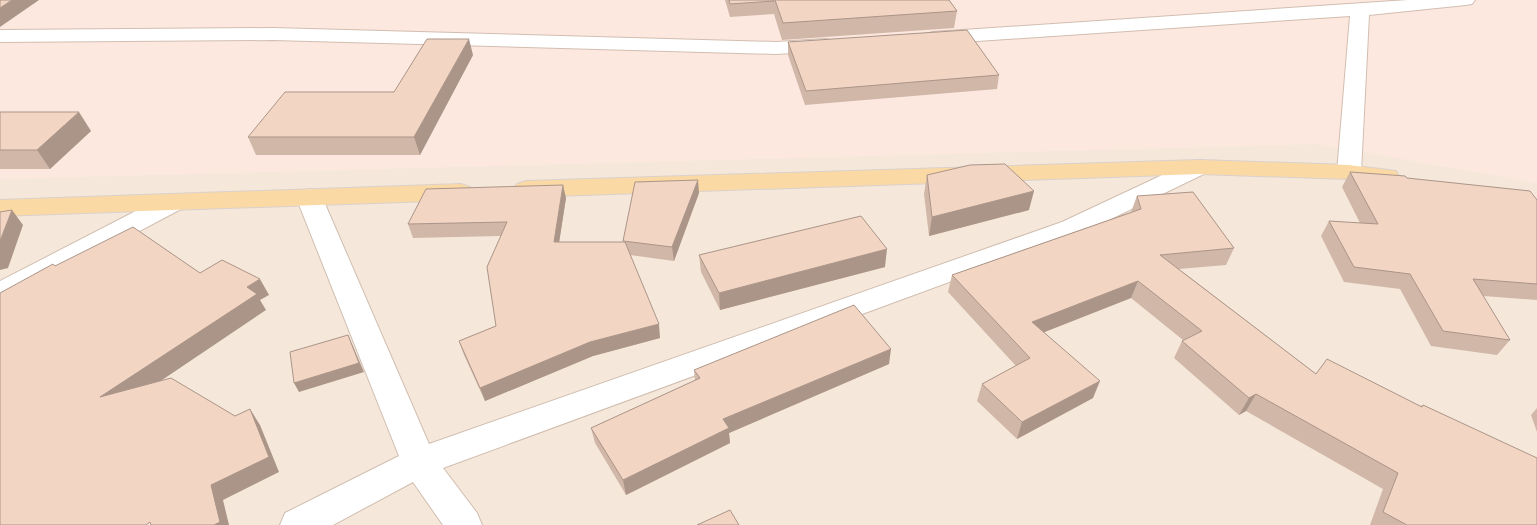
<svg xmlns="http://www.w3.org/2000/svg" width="1537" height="525" font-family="Cabin,sans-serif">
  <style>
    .residential { fill: #f5e8da }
    .commercial { fill: #fde8e0 }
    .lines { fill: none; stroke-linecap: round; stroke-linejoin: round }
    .minor-casing { stroke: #d1beb0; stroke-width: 2 }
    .major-casing { stroke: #dad1cd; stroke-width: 2 }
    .minor { fill: #fff; fill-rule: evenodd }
    .major { fill: #fbd9a5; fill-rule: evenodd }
    .wall { fill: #d1b7a8 }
    .shaded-wall { fill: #aa9588 }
    .building { fill: #f3d5c3; stroke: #aa9588 }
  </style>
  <rect width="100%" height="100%" fill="#fdf6ec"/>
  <rect class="residential" x="0" y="0" width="1537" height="525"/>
  <polygon class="commercial" points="0,0 1537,0 1537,183 1318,144 0,179"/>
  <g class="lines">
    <g class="minor-casing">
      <g id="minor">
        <polygon points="1408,0 1475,0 1472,4 1466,5 1369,15 1361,172 1358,177 1349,179 1340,177 1337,172 1350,16 933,44 926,42 923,38 926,34 933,32"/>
        <polygon points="273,28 776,42 826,39 833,41 836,45 833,49 826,51 776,54 273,40 0,42 0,30"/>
        <polygon points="1199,160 1208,162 1211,167 1208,172 1080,234 443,468 477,513 482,525 443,525 413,482 333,525 280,525 285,513 399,456 296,197 300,192 309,189 318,192 322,197 429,444 1062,222 1190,162"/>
        <polygon points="172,195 181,197 185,203 181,209 10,300 0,303 0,281 163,197"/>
      </g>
    </g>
    <g class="major-casing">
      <g id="major">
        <polygon points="1199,160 1349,165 1396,171 1399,176 1396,181 1387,183 1349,179 1199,174 526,197 517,194 514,189 517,184 526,181"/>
        <polygon points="461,184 470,187 473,192 470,197 461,200 0,216 0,200"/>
      </g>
    </g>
    <use href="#minor" class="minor"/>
    <use href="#major" class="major"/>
  </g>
  <g class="wall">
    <polygon points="725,0 773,0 774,1 774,0 949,0 957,11 954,28 782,40 774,14 730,17"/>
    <polygon points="788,42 999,75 997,89 805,105 788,55"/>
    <polygon points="473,55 420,155 256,155 248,137 394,92"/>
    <polygon points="0,112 91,131 50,169 0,169"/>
    <polygon points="1350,172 1407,178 1537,200 1537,300 1483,296 1510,340 1497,355 1431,346 1400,289 1344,282 1321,236 1329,221 1360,223 1342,187"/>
    <polygon points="927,175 1029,210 929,236 924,194"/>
    <polygon points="699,193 674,261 630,255 660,338 593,356 485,401 464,355 459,341 496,326 500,236 413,238 408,224 566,198 559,242 624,242 623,241"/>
    <polygon points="1137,196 1234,248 1226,265 1179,269 1316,374 1421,406 1423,405 1537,525 1370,525 1383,489 1246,411 1239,415 1174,358 1182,341 1183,340 1131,298 1044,332 1093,398 1017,439 977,401 982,384 1016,366 948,292 952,275 1131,212"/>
    <polygon points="699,255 885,267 720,310 701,272"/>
    <polygon points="889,364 729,433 730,443 626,495 595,443 591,428 695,381 694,370"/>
    <polygon points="1537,408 1537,432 1531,415"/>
  </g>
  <g class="shaded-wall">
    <polygon points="12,0 39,0 0,27 0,8"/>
    <polygon points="469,39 473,55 420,155 414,137"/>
    <polygon points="79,112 91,131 50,169 37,150"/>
    <polygon points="698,180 699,193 674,261 672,247"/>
    <polygon points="563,185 566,198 557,256 554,242"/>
    <polygon points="1034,191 1029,210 929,236 932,217"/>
    <polygon points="12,210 23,225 8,268 0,270 0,241"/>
    <polygon points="887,249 885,267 720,310 719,293"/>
    <polygon points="260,279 269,295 260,300 266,310 113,413 100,397 247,287"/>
    <polygon points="1138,281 1131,298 1027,339 1032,322"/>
    <polygon points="659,324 660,338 593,356 485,401 480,388 590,342"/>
    <polygon points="348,335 364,372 299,392 294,383"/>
    <polygon points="891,349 889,364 729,433 730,443 626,495 623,480 723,419"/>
    <polygon points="1100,381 1093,398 1017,439 1022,422"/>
    <polygon points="1256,394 1246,411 1239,415 1249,398"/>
    <polygon points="250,409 260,425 279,472 223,500 229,525 214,525 211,485"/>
  </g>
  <g class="building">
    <polygon points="0,0 12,0 0,8"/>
    <polygon points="729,0 773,0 774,1 730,4"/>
    <polygon points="775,0 949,0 957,11 783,23"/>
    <polygon points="967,30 999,75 806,91 788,42"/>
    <polygon points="427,39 469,39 414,137 248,137 285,92 394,92"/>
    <polygon points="0,112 79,112 37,150 0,150"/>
    <polygon points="1005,164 1034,191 932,217 927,175 970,165"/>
    <polygon points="1350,172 1405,176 1407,178 1530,191 1537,200 1537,284 1473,279 1510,340 1443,331 1410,274 1354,267 1329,221 1378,224"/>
    <polygon points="698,180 672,247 623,241 635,182"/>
    <polygon points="563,185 554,242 625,242 659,324 590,342 480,388 459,341 496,326 487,267 507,222 408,224 426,189"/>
    <polygon points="1193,192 1234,248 1160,255 1316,374 1327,359 1422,407 1423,405 1537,458 1537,525 1407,525 1383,512 1398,473 1256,394 1249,398 1182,341 1202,331 1138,281 1032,322 1100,381 1022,422 982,384 1030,358 952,275 1141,209 1137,196"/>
    <polygon points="12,210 0,241 0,212"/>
    <polygon points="861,216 887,249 719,293 699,255"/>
    <polygon points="133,227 200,273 222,260 260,279 247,287 257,294 100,397 171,378 235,416 250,409 269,457 211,485 220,522 214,525 151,525 150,522 146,525 0,525 0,293 53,264 55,266"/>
    <polygon points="854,305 891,349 723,419 729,428 623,480 591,428 700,378 694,370"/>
    <polygon points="348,335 359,363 294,383 290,352"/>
    <polygon points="730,510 739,525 697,525"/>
  </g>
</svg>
